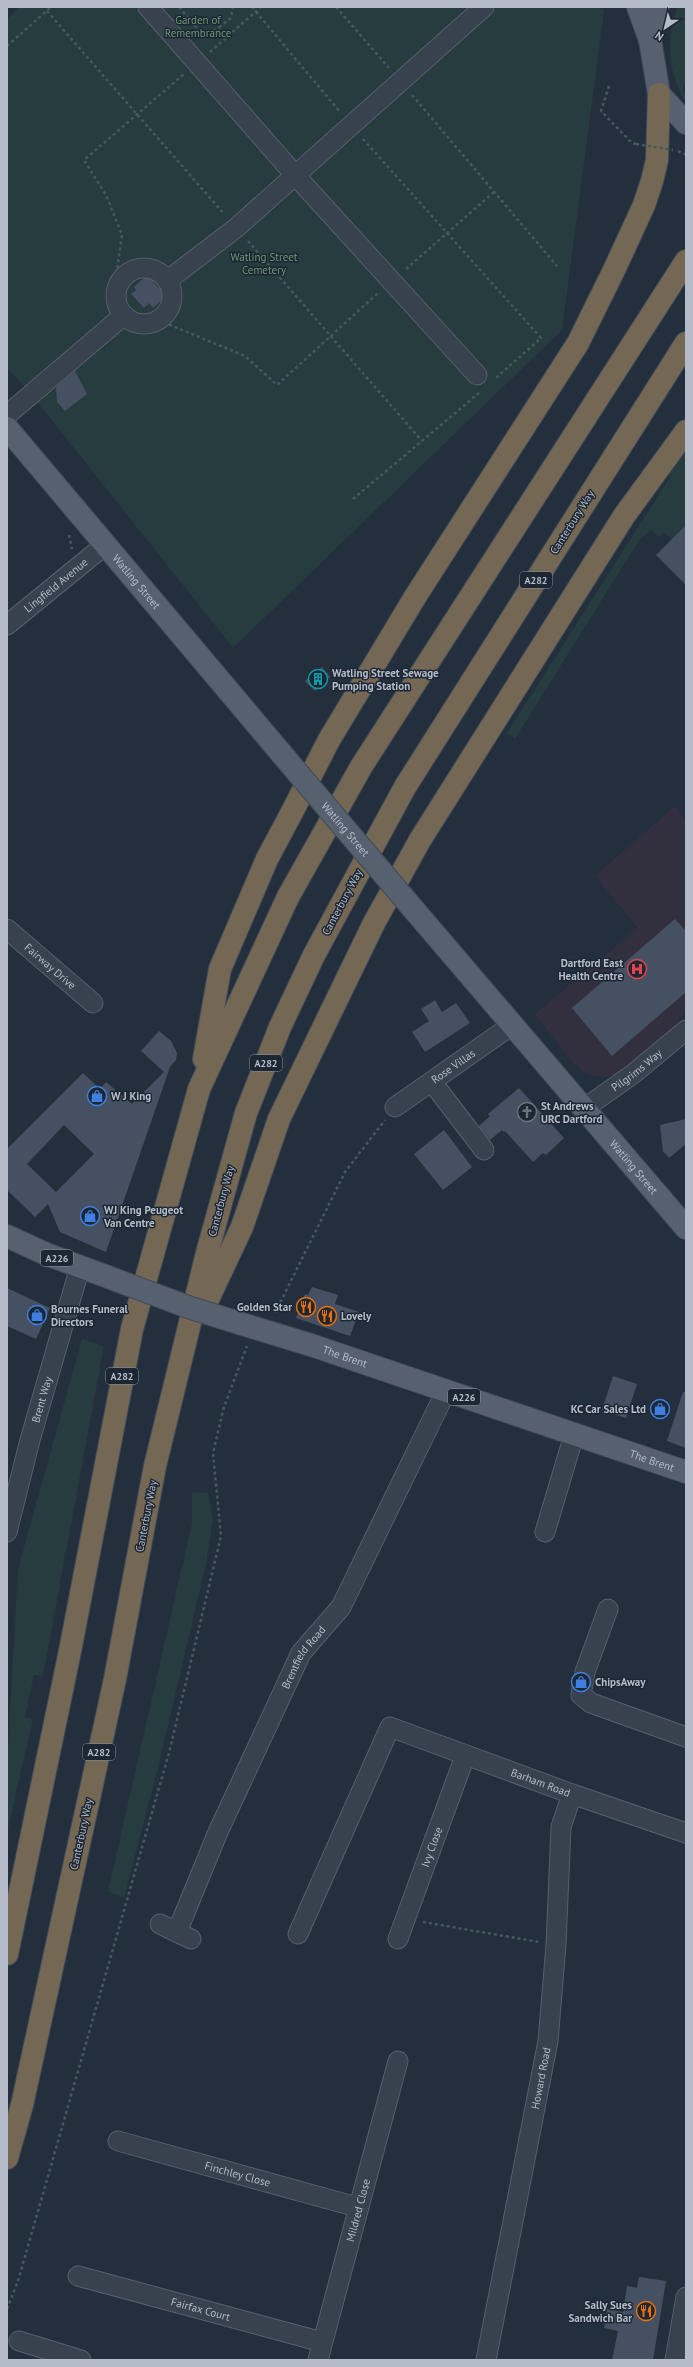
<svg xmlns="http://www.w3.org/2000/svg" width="693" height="2367" font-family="'PT Sans',sans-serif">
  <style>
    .medical { fill: #32303f }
    .green { fill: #263c3f }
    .building { fill: #455162; fill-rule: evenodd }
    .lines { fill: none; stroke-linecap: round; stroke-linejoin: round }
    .minor-casing { stroke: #565f6c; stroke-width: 21 }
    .major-casing { stroke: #414a57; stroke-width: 24 }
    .highway-casing { stroke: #434c59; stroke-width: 24 }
    .path { stroke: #44595c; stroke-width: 2.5; stroke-dasharray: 3 3; stroke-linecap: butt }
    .minor { stroke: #38414e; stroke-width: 19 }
    .major { stroke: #56606e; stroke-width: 22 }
    .highway { stroke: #746855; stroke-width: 22 }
    .major-bridge-casing { stroke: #414a57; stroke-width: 24; stroke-linecap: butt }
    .path-bridge { stroke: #44595c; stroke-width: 2.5; stroke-dasharray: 3 3; stroke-linecap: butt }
    .major-bridge { stroke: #56606e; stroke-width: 22 }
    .labels { text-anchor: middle; stroke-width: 3; stroke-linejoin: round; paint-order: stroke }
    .shield { fill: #1d2633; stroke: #878f9c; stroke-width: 1 }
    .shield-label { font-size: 10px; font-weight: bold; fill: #b4bcc9 }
    .park-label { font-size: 11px; fill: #6b9a76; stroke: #1d2633 }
    .street-label { font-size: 11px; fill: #b4bcc9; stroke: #1d2633 }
    .poi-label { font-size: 11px; font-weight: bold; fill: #b4bcc9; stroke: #1d2633; text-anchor: start }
  </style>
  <rect width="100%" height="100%" fill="#242f3e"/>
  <polygon class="medical" points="674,807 686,820 686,1011 681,1016 673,1031 624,1072 604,1077 586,1074 573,1063 535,1014 638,928 595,876"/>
  <g class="green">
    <polygon points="19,7 598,7 604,11 562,330 233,648 31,394 7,368 7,19"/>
    <path d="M678 7H686V84L683 86 686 103C668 73 665 39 678 7Z"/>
    <polygon points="686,452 686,525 674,538 680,547 664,532 659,537 651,530 640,539 515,739 507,733 670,477 669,474"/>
    <polygon points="82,1339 104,1346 43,1676 34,1675 25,1717 33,1719 7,1833 7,1764 18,1569"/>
    <polygon points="192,1492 208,1493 213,1519 206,1564 156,1776 124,1898 108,1891 192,1523"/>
  </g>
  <g class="building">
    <polygon points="147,275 166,296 153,308 149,303 144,308 131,294 136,290 134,287"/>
    <polygon points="75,371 87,394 65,411 57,402 56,387"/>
    <polygon points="686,525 686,585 656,555"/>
    <polygon points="322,667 330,677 315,691 305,681"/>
    <polygon points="675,919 686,931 686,992 612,1056 572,1008"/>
    <polygon points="435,1000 442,1012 456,1003 470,1023 425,1052 412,1032 429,1021 421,1009"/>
    <path d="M159 1031 171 1041 177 1053 176 1060 170 1067 106 1252 60 1232 48 1204 35 1217 7 1190V1149L83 1073 100 1089 106 1082 132 1104 164 1072 141 1051ZM64 1125 94 1154 56 1192 27 1164Z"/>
    <polygon points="519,1088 564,1138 546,1155 543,1153 533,1162 505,1131 504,1132 502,1130 490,1140 479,1126 490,1116 488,1114"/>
    <polygon points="686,1119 686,1144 669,1158 663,1151 660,1125"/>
    <polygon points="444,1130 472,1167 443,1190 414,1154"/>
    <polygon points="312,1287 338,1295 335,1304 359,1312 350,1336 296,1318 305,1294 308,1295"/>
    <polygon points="7,1288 50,1308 36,1339 7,1326"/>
    <polygon points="613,1376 637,1384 626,1418 602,1410"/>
    <polygon points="683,1392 686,1392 686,1448 667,1441"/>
    <polygon points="639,2277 666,2281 653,2360 612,2360 618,2331 604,2328 607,2309 623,2312 627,2286 637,2288"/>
  </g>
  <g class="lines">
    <g class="minor-casing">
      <g id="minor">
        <polyline points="148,7 295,175 477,375"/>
        <circle cx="144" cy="296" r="28"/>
        <polyline points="168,280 236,228 484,7"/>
        <polyline points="7,415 124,315"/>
        <path id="s1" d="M7 625 105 545"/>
        <path id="s2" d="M7 929 93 1003"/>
        <polyline points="432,1082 484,1150"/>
        <path id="s3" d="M395 1107 512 1025"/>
        <path id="s4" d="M585 1108 633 1074 686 1030"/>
        <path id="s5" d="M7 1532 30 1440 80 1267"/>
        <polyline points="545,1532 574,1435"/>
        <polyline points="608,1609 585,1672 581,1695 591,1703 686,1737"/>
        <polyline points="160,1924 191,1939"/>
        <path id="s6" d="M177 1932 218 1832 301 1653 341 1607 446 1391"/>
        <path id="s7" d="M298 1934 390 1727 572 1794 686 1833"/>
        <path id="s8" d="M398 1939 465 1756"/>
        <path id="s9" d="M118 2141 357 2207"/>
        <path id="s10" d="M78 2276 322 2342"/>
        <polyline points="19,2341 81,2360"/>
        <path id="s11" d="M318 2360 398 2061"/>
        <path id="s12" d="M486 2360 548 2041 556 1945 561 1827 572 1794"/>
        <polyline points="675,2360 686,2297"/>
      </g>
    </g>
    <g class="major-casing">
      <g id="major">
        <polyline points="638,7 650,40"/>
        <polyline points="658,7 650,40 659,94 686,123"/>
        <path id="s13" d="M7 428 286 759"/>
        <path id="s14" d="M409 904 686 1228"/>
        <polyline points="7,1236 46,1254 108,1277"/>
        <path id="s15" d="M242 1324 311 1345 686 1472"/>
      </g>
    </g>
    <g class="highway-casing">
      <g id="highway">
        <polyline points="204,1059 220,969 267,859 291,814 329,740 415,597 578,343 615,268 644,205 652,181 657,160 659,94"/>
        <polyline points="202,1312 242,1227 279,1119 374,923 420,840 624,516 686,431"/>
        <polyline points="7,1954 70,1651 132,1329 199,1089 288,897 361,767 686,261"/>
        <polyline points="7,2158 22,2105 115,1679 155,1466 207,1253 246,1113 280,1027 314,955 405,787 686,343"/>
      </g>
    </g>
    <g class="path">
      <polyline points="179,7 201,33 208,35 219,27 228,37"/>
      <polyline points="252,7 340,112"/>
      <polyline points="336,7 389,68"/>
      <polyline points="47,11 224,214"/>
      <polyline points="219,27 231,18 233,7"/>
      <polyline points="7,46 51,7"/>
      <polyline points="210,52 261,7"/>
      <polyline points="609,86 601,111 631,142 636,144"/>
      <polyline points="412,95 557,266"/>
      <polyline points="363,139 541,338 496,378"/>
      <polyline points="678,151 686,155"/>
      <polyline points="248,241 422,441"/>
      <polyline points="406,269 494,192"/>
      <polyline points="116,298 115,285 122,235 106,195 84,160 184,74"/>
      <polyline points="158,320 245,356 277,385 378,293"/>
      <polyline points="353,499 479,393"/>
      <polyline points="69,535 72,549"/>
      <polyline points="275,1313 345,1172 385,1120"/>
      <polyline points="423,1922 539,1942"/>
      <polyline points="7,2309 18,2281 169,1753 221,1536 213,1453 224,1407 247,1346"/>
    </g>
    <use href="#minor" class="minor"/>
    <use href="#major" class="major"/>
    <use href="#highway" class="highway"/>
    <g class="major-bridge-casing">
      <g id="major-bridge">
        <path id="s16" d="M286 759 409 904"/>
        <polyline points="108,1277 188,1307 242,1324"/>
      </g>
    </g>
    <polyline class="path-bridge" points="636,144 673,150"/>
    <use href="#major-bridge" class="major-bridge"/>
  </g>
  <defs>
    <g id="building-ring" transform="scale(1)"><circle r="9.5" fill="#1d2633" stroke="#0f9aa8" stroke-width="1.5"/><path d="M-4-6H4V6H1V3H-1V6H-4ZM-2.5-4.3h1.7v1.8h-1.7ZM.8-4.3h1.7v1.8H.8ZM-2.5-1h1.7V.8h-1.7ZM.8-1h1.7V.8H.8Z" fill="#0f9aa8"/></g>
    <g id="hospital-ring" transform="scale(1)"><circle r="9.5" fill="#1d2633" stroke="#e0444e" stroke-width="1.5"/><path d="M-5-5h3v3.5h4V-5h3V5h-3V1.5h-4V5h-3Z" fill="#e0444e"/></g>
    <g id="shop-ring" transform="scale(1)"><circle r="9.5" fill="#1d2633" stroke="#3f7fe0" stroke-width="1.5"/><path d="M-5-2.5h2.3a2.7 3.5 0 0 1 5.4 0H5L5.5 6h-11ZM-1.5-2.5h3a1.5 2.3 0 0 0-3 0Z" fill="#3f7fe0"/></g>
    <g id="church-ring" transform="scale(1)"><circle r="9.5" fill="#1d2633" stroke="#6b7280" stroke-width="1.5"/><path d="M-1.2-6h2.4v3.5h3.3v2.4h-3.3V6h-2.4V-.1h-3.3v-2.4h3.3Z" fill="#6b7280"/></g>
    <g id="restaurant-ring" transform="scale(1)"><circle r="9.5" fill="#1d2633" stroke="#e8710a" stroke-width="1.5"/><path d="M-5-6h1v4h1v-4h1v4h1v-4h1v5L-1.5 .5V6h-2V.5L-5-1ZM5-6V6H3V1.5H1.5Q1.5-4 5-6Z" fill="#e8710a"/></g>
  </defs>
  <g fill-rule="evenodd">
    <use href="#building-ring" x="318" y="679"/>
    <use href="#hospital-ring" x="637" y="969"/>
    <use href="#shop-ring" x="97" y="1096"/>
    <use href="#church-ring" x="527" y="1112"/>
    <use href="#shop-ring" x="90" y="1216"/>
    <use href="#restaurant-ring" x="306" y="1307"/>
    <use href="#shop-ring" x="37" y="1315"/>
    <use href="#restaurant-ring" x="327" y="1316"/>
    <use href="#shop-ring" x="660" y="1409"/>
    <use href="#shop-ring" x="581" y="1682"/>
    <use href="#restaurant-ring" x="646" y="2311"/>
  </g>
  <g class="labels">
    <g class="shield">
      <rect x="520" y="572" width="32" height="16" rx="3"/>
      <rect x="250" y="1055" width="32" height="16" rx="3"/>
      <rect x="41" y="1250" width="32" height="16" rx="3"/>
      <rect x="106" y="1368" width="32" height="16" rx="3"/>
      <rect x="448" y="1389" width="32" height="16" rx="3"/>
      <rect x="83" y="1744" width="32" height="16" rx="3"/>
    </g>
    <g class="shield-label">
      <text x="536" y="584">A282</text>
      <text x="266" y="1067">A282</text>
      <text x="57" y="1262">A226</text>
      <text x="122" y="1380">A282</text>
      <text x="464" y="1401">A226</text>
      <text x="99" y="1756">A282</text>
    </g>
    <g class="park-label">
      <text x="198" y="24">Garden of<tspan x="198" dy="13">Remembrance</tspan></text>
      <text x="264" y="261">Watling Street<tspan x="264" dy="13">Cemetery</tspan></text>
    </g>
    <g class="street-label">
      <text transform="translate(572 522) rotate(-58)" y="4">Canterbury Way</text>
      <text dy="4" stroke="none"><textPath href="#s13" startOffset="201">Watling Street</textPath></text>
      <text dy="4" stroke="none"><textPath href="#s1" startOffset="63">Lingfield Avenue</textPath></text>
      <text dy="4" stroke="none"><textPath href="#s16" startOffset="92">Watling Street</textPath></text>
      <text transform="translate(342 902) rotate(-62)" y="4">Canterbury Way</text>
      <text dy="4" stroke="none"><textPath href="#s2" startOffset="57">Fairway Drive</textPath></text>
      <text dy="4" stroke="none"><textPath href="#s3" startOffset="71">Rose Villas</textPath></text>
      <text dy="4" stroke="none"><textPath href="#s4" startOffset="64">Pilgrims Way</textPath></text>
      <text dy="4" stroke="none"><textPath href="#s14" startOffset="346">Watling Street</textPath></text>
      <text transform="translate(221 1201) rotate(-75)" y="4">Canterbury Way</text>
      <text dy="4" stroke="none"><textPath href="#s15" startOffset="108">The Brent</textPath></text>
      <text dy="4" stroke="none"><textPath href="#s5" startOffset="137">Brent Way</textPath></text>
      <text dy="4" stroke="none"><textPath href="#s15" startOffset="432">The Brent</textPath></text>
      <text transform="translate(146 1516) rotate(-79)" y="4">Canterbury Way</text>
      <text dy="4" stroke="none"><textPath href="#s6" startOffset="303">Brentfield Road</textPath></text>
      <text dy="4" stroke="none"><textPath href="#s7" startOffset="387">Barham Road</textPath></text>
      <text transform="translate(81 1834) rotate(-78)" y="4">Canterbury Way</text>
      <text dy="4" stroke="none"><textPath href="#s8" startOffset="98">Ivy Close</textPath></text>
      <text dy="4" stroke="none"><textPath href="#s12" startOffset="287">Howard Road</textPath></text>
      <text dy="4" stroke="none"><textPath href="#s9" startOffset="124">Finchley Close</textPath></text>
      <text dy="4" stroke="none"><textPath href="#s11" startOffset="155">Mildred Close</textPath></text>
      <text dy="4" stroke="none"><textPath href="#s10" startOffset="127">Fairfax Court</textPath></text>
    </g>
    <g class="poi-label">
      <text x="332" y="677">Watling Street Sewage<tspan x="332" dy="13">Pumping Station</tspan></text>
      <text x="623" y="967" text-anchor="end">Dartford East<tspan x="623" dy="13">Health Centre</tspan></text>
      <text x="111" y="1100">W J King</text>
      <text x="541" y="1110">St Andrews<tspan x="541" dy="13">URC Dartford</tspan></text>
      <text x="104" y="1214">WJ King Peugeot<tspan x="104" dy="13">Van Centre</tspan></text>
      <text x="292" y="1311" text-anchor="end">Golden Star</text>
      <text x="51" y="1313">Bournes Funeral<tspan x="51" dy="13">Directors</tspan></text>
      <text x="341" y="1320">Lovely</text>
      <text x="646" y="1413" text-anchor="end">KC Car Sales Ltd</text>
      <text x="595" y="1686">ChipsAway</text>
      <text x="632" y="2309" text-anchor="end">Sally Sues<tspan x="632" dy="13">Sandwich Bar</tspan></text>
    </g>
  </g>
  <rect width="693" height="2367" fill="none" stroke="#b4bcc9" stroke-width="16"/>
  <g transform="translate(665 28) rotate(215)" stroke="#1d2633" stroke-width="3" paint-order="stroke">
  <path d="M0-3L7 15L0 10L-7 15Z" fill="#b4bcc9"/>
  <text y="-6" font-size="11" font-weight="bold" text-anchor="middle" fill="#b4bcc9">N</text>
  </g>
</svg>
